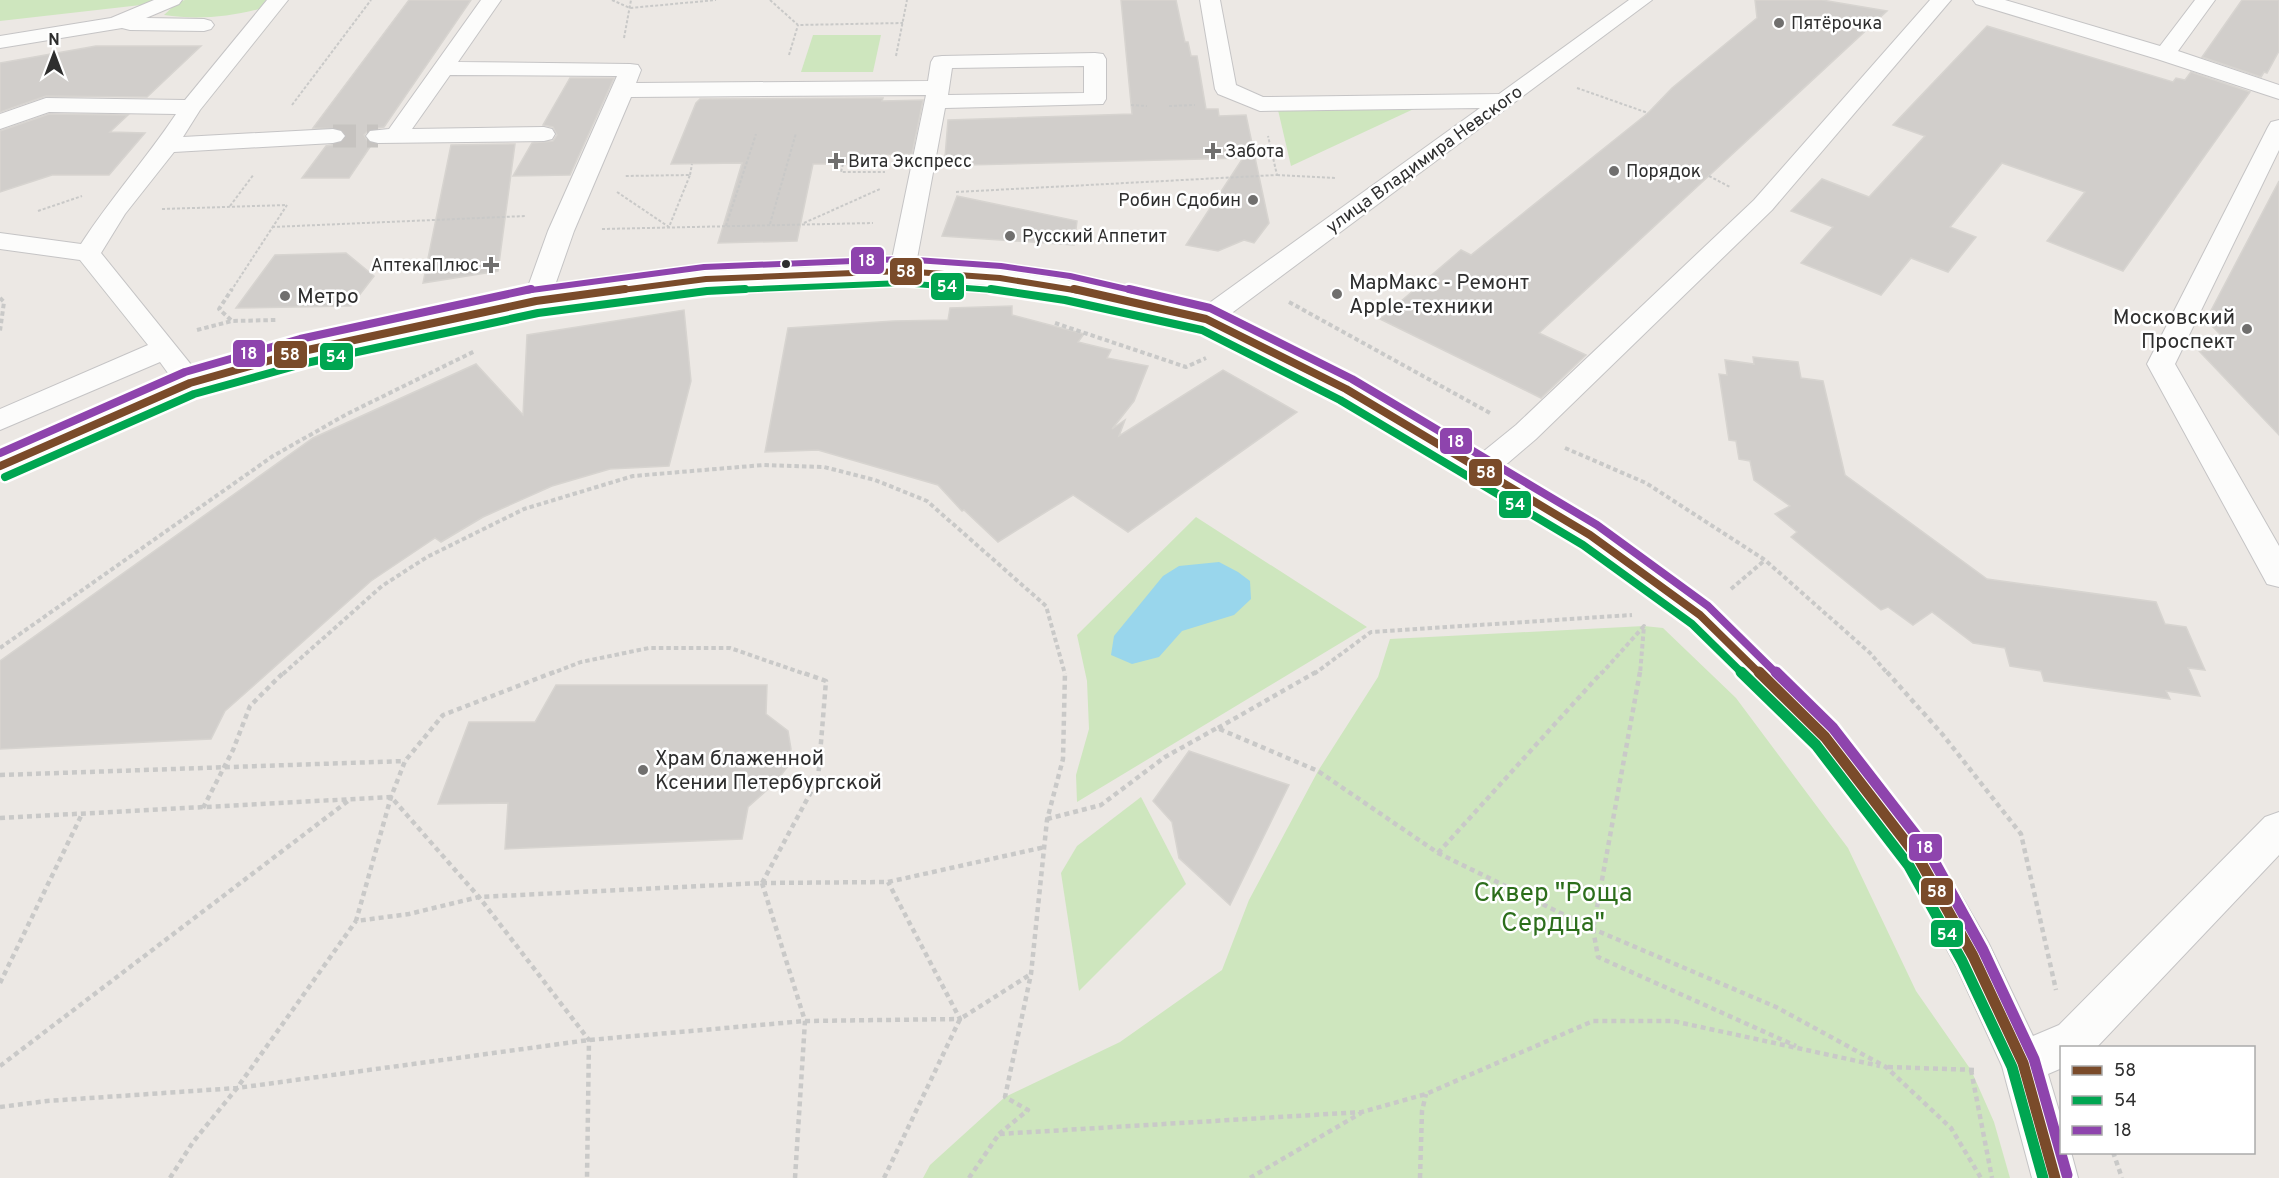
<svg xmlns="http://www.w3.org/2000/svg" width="2279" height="1178" font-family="Overpass,sans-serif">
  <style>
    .green { fill: #cee6be }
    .water { fill: #99d6ec }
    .building { fill: #d1cecb; stroke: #d7d4d0; stroke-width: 1.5 }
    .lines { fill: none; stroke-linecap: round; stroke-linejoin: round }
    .minor-tunnel { stroke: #c6c3c0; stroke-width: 23; stroke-dasharray: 23 11; stroke-linecap: butt }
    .minor-casing { stroke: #c5c4c5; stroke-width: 2 }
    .path-far2 { stroke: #c9c9c8; stroke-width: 2; stroke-dasharray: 3 2; stroke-linecap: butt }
    .path-far1 { stroke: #c9c9c8; stroke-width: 4; stroke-dasharray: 4.5 3; stroke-linecap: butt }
    .path { stroke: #c9c9c8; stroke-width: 4.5; stroke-dasharray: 5 4; stroke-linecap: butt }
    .minor { fill: #fcfcfb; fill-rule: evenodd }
    .bus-1-far2-casing { stroke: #fff; stroke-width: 9 }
    .bus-1-far1-casing { stroke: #fff; stroke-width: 13 }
    .bus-1-casing { stroke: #fff; stroke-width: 16 }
    .bus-2-far2-casing { stroke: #fff; stroke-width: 9 }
    .bus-2-far1-casing { stroke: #fff; stroke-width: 13 }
    .bus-2-casing { stroke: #fff; stroke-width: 16 }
    .bus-3-far2-casing { stroke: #fff; stroke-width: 9 }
    .bus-3-far1-casing { stroke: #fff; stroke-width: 13 }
    .bus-3-casing { stroke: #fff; stroke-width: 16 }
    .bus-1-far2 { stroke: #7a4b2a; stroke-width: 6 }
    .bus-1-far1 { stroke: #7a4b2a; stroke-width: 8 }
    .bus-1 { stroke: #7a4b2a; stroke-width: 11 }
    .bus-2-far2 { stroke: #00a651; stroke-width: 6 }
    .bus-2-far1 { stroke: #00a651; stroke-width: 8 }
    .bus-2 { stroke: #00a651; stroke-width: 11 }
    .bus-3-far2 { stroke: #8e44ad; stroke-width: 6 }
    .bus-3-far1 { stroke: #8e44ad; stroke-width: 8 }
    .bus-3 { stroke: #8e44ad; stroke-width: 11 }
    .poi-dot { fill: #706f6e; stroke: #fff; stroke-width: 2 }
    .bus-dot { fill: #2e2e2e; stroke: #fff; stroke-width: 2 }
    .labels { text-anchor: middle; stroke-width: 5; stroke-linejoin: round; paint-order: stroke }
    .far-poi-label { font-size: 18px; fill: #2e2e2e; stroke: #fff; text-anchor: start }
    .far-street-label { font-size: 18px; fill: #2e2e2e; stroke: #fff }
    .poi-label { font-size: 21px; fill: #2e2e2e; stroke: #fff; text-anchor: start }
    .near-park-label { font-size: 26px; fill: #2c6e1b; stroke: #fff }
    .line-badge { stroke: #fff; stroke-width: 2 }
    .badge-label { font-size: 16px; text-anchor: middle; font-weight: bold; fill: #fff }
  </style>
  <rect width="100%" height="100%" fill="#ece8e4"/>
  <g class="green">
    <polygon points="0,0 156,0 141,5 0,21"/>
    <path d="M185 0H266L259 9C228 17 196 20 164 15L178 2Z"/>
    <polygon points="813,35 881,35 873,72 801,72"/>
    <polygon points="1418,107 1291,166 1278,110"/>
    <polygon points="1196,517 1367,627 1077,802 1076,775 1089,729 1087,681 1077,635"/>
    <polygon points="1644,626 1663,628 1736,698 1848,848 1916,991 1971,1070 1994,1122 2010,1178 923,1178 930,1165 1005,1097 1120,1042 1222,970 1249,900 1318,771 1378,677 1390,639"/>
    <polygon points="1141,797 1186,884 1079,991 1061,873 1077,846"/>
  </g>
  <polygon class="water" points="1219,562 1238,572 1250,581 1251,599 1234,615 1182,631 1159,657 1132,664 1111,655 1114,636 1163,576 1179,566"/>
  <g class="building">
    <polygon points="409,0 471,0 384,127 370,129 364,135 368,142 372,144 349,178 302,178 326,146 342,143 347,137 342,129 313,128"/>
    <polygon points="1121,0 1176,0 1185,42 1188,42 1191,56 1197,56 1206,109 1218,109 1219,116 1246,115 1269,223 1254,243 1244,240 1218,251 1186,245 1243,158 968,165 972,156 945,157 948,120 1132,114"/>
    <polygon points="1755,0 1822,0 1887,11 1539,333 1586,355 1541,398 1380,319 1461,250 1471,255 1648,113 1672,88 1757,18"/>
    <polygon points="2242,0 2279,0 2279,51 2267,73 2264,72 2261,77 2202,57"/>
    <polygon points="1987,26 2173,82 2176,78 2185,80 2191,72 2250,92 2123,271 2047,241 2085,192 2002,163 1950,227 1976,237 1948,272 1911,258 1881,295 1801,263 1833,227 1791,211 1822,179 1869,197 1925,136 1893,125"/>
    <polygon points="96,46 201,46 147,97 46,96 0,112 0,63"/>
    <polygon points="570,78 614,78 570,175 513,176 532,143 553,141 557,135 553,127 543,125"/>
    <polygon points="883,98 882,101 923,100 912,154 867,155 865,164 813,164 797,241 718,243 742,163 671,164 696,103 700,99"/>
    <polygon points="49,114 128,115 110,132 145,133 109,175 52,175 0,192 0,131"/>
    <polygon points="515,144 498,271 423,283 451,145"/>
    <polygon points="2279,181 2279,435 2199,351 2235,349 2206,320"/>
    <polygon points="957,196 1077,221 1074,245 942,236"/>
    <polygon points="346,253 374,276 351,306 236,308 275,255"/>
    <polygon points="1012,306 1012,315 1084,334 1078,342 1111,350 1107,358 1148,366 1134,401 1112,429 1125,420 1119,436 1223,370 1297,412 1128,532 1073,495 998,542 964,510 962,511 938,485 818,450 765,452 788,328 894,321 948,320 950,308"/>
    <polygon points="684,310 691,381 669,466 610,469 552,486 483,517 441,542 435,538 371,581 225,711 211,739 0,749 0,661 313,438 476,364 523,415 527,335"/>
    <polygon points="1753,357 1798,362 1801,378 1823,381 1845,475 1987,579 2156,602 2165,624 2186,627 2205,670 2188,668 2200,696 2166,691 2170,699 2044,681 2041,671 2010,666 2005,648 1973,643 1932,612 1913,625 1888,607 1881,610 1791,537 1797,532 1775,514 1790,506 1754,480 1750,461 1739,459 1736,441 1729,440 1719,374 1727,375 1725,360 1754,364"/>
    <polygon points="556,685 767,685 766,714 788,731 791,749 788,766 776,782 748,807 742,839 505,849 508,803 438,804 469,722 535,722"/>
    <polygon points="1189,751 1289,785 1230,905 1179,858 1172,822 1153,801"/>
  </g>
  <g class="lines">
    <polyline class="minor-tunnel" points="333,136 378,136"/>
    <g class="minor-casing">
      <g id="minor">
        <polygon points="154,0 182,0 179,4 146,18 204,19 211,21 214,25 211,29 204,31 130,30 122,28 0,48 0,36 111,18"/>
        <path d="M267 0H288L200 110 183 137 333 129 341 131 345 136 341 141 333 143 174 152 125 214 101 253 197 372 303 342 525 295 548 231 617 76 450 75 412 129 544 127 552 129 555 134 552 139 544 141 378 143 370 141 366 136 370 131 389 129 481 0H501L458 62 630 64 638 65 641 70 636 83 928 81 931 62 934 57 942 56 1095 53 1103 54 1106 59V99L1103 104 945 108 916 264 1000 270 1067 280 1201 309 1480 108 1260 111 1218 94 1215 89 1200 0H1220L1236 85 1263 97 1499 94 1629 0H1652L1225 318 1356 382 1479 455 1516 425 1754 200 1930 0H1951L1772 210 1536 439 1502 468 1601 527 1712 606 1838 726 1933 847 1988 942 2033 1036 2059 1025 2265 817 2279 812V855L2096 1048H2062V1068L2048 1074 2062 1121V1152H2071L2078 1178H2032L2002 1066 1958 970 1905 871 1812 748 1688 624 1579 543 1336 396 1198 326 1067 296 1000 286 902 279 706 287 536 309 306 359 200 390 0 477V454L173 380 160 362 0 430V409L148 345 80 260 0 249V233L81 244C110 199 146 159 176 114L49 112 0 129V114L46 98 185 100ZM1084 66V93L948 95 952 68ZM926 95 891 264 706 271 553 291 574 231 631 97Z"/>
        <polygon points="1973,0 2005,0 2160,46 2195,0 2215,0 2178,51 2279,85 2279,99 2157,59 1976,4"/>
        <polygon points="2279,120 2279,150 2175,364 2279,546 2279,587 2267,584 2147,364 2268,127 2271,122"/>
      </g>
    </g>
    <g class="path-far2">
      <polyline points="612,0 630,8 716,0"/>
      <polyline points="770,0 798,25 903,23"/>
      <polyline points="624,38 631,0"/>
      <polyline points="789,55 798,25"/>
      <polyline points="896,56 907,0"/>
      <polyline points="1577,88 1648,113"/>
      <polyline points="292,105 371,0"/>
      <polyline points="1131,105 1147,106"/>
      <polyline points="1169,106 1195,105"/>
      <polyline points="843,164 841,172 885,172"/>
      <polyline points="690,175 692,164"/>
      <polyline points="1277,175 1336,178"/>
      <polyline points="1709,176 1730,187"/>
      <polyline points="617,192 669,227 690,175 625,176"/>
      <polyline points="956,192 1277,175 1268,136"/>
      <polyline points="230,206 254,174"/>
      <polyline points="162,209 287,205"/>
      <polyline points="38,211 82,196"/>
      <polyline points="804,223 880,189"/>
      <polyline points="770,224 796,133"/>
      <polyline points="726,226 756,134"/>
      <polyline points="272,227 526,216"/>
      <polyline points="602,229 873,223"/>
      <polyline points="231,291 287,205"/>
    </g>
    <g class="path-far1">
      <polyline points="0,298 4,302 0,331"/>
      <polyline points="1289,302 1490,413"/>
      <polyline points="231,320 219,309 232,289"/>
      <polyline points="1055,323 1186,367 1206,358"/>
      <polyline points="197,330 232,321 276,320"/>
      <polyline points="1565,448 1646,483 1765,560 1870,653 1888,674"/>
      <polyline points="1731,589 1765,560"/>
      <polyline points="0,648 273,456 347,414 475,351"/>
      <polyline points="283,674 382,586 427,557 524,509 633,476 764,465 824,467 875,480 927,501 1046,606 1065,674"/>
      <polyline points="550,674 581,662 649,648 730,648 805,674"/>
      <polyline points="1314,674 1371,632 1632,615"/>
      <polyline points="1601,674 1644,626 1640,674"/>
    </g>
    <g class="path">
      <polyline points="554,672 443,715 405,761 391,797 356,921 409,914 479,897 762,883"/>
      <polyline points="1640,672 1593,929 1598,957 1796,1046"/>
      <polyline points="1887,672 1943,735 2021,834 2056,990"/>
      <polyline points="1218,728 1316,672"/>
      <polyline points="0,775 405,761"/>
      <polyline points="203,808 233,750 250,706 284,672"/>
      <polyline points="0,818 391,797 479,897 589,1040 587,1178"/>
      <polyline points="1047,819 1101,805 1165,757 1217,728 1318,771 1438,853 1593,929 1776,1007 1886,1067 1951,1128 1981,1178"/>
      <polyline points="1438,853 1602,672"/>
      <polyline points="762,883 805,1021 795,1178"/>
      <polyline points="762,883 818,779 826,681 801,672"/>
      <polyline points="762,883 888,882 1045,847"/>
      <polyline points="0,983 82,814"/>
      <polyline points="0,1066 348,801"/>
      <polyline points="1888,1067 1976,1070"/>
      <polyline points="1971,1070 1992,1178"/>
      <polyline points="0,1107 47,1101 237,1088 589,1040 805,1021 960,1019 888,882"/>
      <polyline points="999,1134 1028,1110 1005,1097 1031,974 1047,820 1063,759 1065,672"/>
      <polyline points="2113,1152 2122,1178"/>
      <polyline points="170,1178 193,1142 237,1088 356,921"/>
      <polyline points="884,1178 960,1019 1031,974"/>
      <polyline points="969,1178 999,1134 1362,1112 1426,1094 1593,1021 1673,1021 1880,1066"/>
      <polyline points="1250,1178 1361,1113"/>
      <polyline points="1420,1178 1422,1111 1426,1094"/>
    </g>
    <use href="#minor" class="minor"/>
    <g class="bus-1-far2-casing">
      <polyline id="bus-1-far2" points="614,291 706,279 902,271 1000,278 1080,291"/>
    </g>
    <g class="bus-1-far1-casing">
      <g id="bus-1-far1">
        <polyline points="1074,289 1206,319 1346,389 1590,535 1700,615 1760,674"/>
        <polyline points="0,466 190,383 303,351 536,301 625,289"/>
      </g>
    </g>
    <g class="bus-1-casing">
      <polyline id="bus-1" points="1759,672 1825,737 1919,859 1973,956 2023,1063 2055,1178"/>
    </g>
    <g class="bus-2-far2-casing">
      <polyline id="bus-2-far2" points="708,291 902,283 1005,291"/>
    </g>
    <g class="bus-2-far1-casing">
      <g id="bus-2-far1">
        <polyline points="991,289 1065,300 1202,330 1340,400 1583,545 1692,624 1743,674"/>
        <polyline points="5,477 194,394 306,363 538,313 707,291 745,289"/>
      </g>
    </g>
    <g class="bus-2-casing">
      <polyline id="bus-2" points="1741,672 1816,745 1909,866 1962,961 2012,1067 2043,1178"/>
    </g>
    <g class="bus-3-far2-casing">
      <polyline id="bus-3-far2" points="524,291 704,267 902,259 1001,266 1070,276 1135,291"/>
    </g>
    <g class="bus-3-far1-casing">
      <g id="bus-3-far1">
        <polyline points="1129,289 1210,308 1352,379 1597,525 1708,606 1777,674"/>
        <polyline points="0,453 185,372 300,339 531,289"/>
      </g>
    </g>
    <g class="bus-3-casing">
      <polyline id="bus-3" points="1776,672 1833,728 1929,852 1983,950 2034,1059 2067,1175"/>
    </g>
    <use href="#bus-1-far2" class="bus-1-far2"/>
    <use href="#bus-1-far1" class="bus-1-far1"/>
    <use href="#bus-1" class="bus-1"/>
    <use href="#bus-2-far2" class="bus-2-far2"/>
    <use href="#bus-2-far1" class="bus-2-far1"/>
    <use href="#bus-2" class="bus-2"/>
    <use href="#bus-3-far2" class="bus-3-far2"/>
    <use href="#bus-3-far1" class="bus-3-far1"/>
    <use href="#bus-3" class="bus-3"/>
  </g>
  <g class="poi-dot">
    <circle cx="1779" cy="23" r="6"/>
    <path d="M1210 142h6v6h6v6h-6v6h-6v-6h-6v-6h6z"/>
    <path d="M833 152h6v6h6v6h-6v6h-6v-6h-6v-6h6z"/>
    <circle cx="1614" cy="171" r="6"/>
    <circle cx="1253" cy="200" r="6"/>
    <circle cx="1010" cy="236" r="6"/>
    <path d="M488 256h6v6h6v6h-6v6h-6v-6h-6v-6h6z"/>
    <circle cx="1337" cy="294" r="6"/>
    <circle cx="285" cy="296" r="6"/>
    <circle cx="2247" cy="329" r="6"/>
    <circle cx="643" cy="770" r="6"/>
  </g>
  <circle class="bus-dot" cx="786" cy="264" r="5"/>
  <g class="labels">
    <g class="far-poi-label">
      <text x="1791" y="29">Пятёрочка</text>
      <text x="1225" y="157">Забота</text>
      <text x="848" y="167">Вита Экспресс</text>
      <text x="1626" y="177">Порядок</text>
      <text x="1241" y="206" text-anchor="end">Робин Сдобин</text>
      <text x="1022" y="242">Русский Аппетит</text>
      <text x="479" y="271" text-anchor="end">АптекаПлюс</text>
    </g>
    <g class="far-street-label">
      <text transform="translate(1424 159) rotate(-36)" y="6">улица Владимира Невского</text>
    </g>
    <g class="poi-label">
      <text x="1349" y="289">МарМакс - Ремонт<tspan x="1349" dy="24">Apple-техники</tspan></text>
      <text x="297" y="303">Метро</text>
      <text x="2235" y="324" text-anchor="end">Московский<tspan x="2235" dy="24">Проспект</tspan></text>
      <text x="655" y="765">Храм блаженной<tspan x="655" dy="24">Ксении Петербургской</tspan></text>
    </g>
    <g class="near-park-label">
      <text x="1553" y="901">Сквер "Роща<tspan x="1553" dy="30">Сердца"</tspan></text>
    </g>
  </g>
  <g class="line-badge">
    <rect x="850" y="246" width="35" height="29" rx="6" fill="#8e44ad"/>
    <rect x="889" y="257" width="34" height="29" rx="6" fill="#7a4b2a"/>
    <rect x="930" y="272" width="35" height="29" rx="6" fill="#00a651"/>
    <rect x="232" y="339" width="34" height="29" rx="6" fill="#8e44ad"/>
    <rect x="273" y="340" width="35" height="29" rx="6" fill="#7a4b2a"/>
    <rect x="319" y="342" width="35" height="29" rx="6" fill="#00a651"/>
    <rect x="1439" y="427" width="34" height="28" rx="6" fill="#8e44ad"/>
    <rect x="1468" y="458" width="35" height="29" rx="6" fill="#7a4b2a"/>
    <rect x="1498" y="490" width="34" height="29" rx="6" fill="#00a651"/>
    <rect x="1908" y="833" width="35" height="29" rx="6" fill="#8e44ad"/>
    <rect x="1920" y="877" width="34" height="29" rx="6" fill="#7a4b2a"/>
    <rect x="1930" y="919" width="34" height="29" rx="6" fill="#00a651"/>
  </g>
  <g class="badge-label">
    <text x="867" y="266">18</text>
    <text x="906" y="277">58</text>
    <text x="947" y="292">54</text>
    <text x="249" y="359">18</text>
    <text x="290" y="360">58</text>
    <text x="336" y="362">54</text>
    <text x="1456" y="447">18</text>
    <text x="1486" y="478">58</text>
    <text x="1515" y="510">54</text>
    <text x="1925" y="853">18</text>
    <text x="1937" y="897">58</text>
    <text x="1947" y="940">54</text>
  </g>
  <rect x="2060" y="1046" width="195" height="108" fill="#ffffff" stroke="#ababab" stroke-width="1.5"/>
  <rect x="2072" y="1066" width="30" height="9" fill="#7a4b2a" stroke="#ababab" stroke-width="1.5"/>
  <text x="2114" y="1076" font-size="18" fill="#2e2e2e">58</text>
  <rect x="2072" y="1096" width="30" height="9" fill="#00a651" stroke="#ababab" stroke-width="1.5"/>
  <text x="2114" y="1106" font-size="18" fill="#2e2e2e">54</text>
  <rect x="2072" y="1126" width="30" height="9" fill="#8e44ad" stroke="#ababab" stroke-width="1.5"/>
  <text x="2114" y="1136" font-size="18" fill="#2e2e2e">18</text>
  <g transform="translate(54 54)" stroke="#ffffff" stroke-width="4.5" paint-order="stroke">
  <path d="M0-4.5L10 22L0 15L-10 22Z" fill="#2e2e2e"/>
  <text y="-9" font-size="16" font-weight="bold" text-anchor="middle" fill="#2e2e2e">N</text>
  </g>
</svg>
